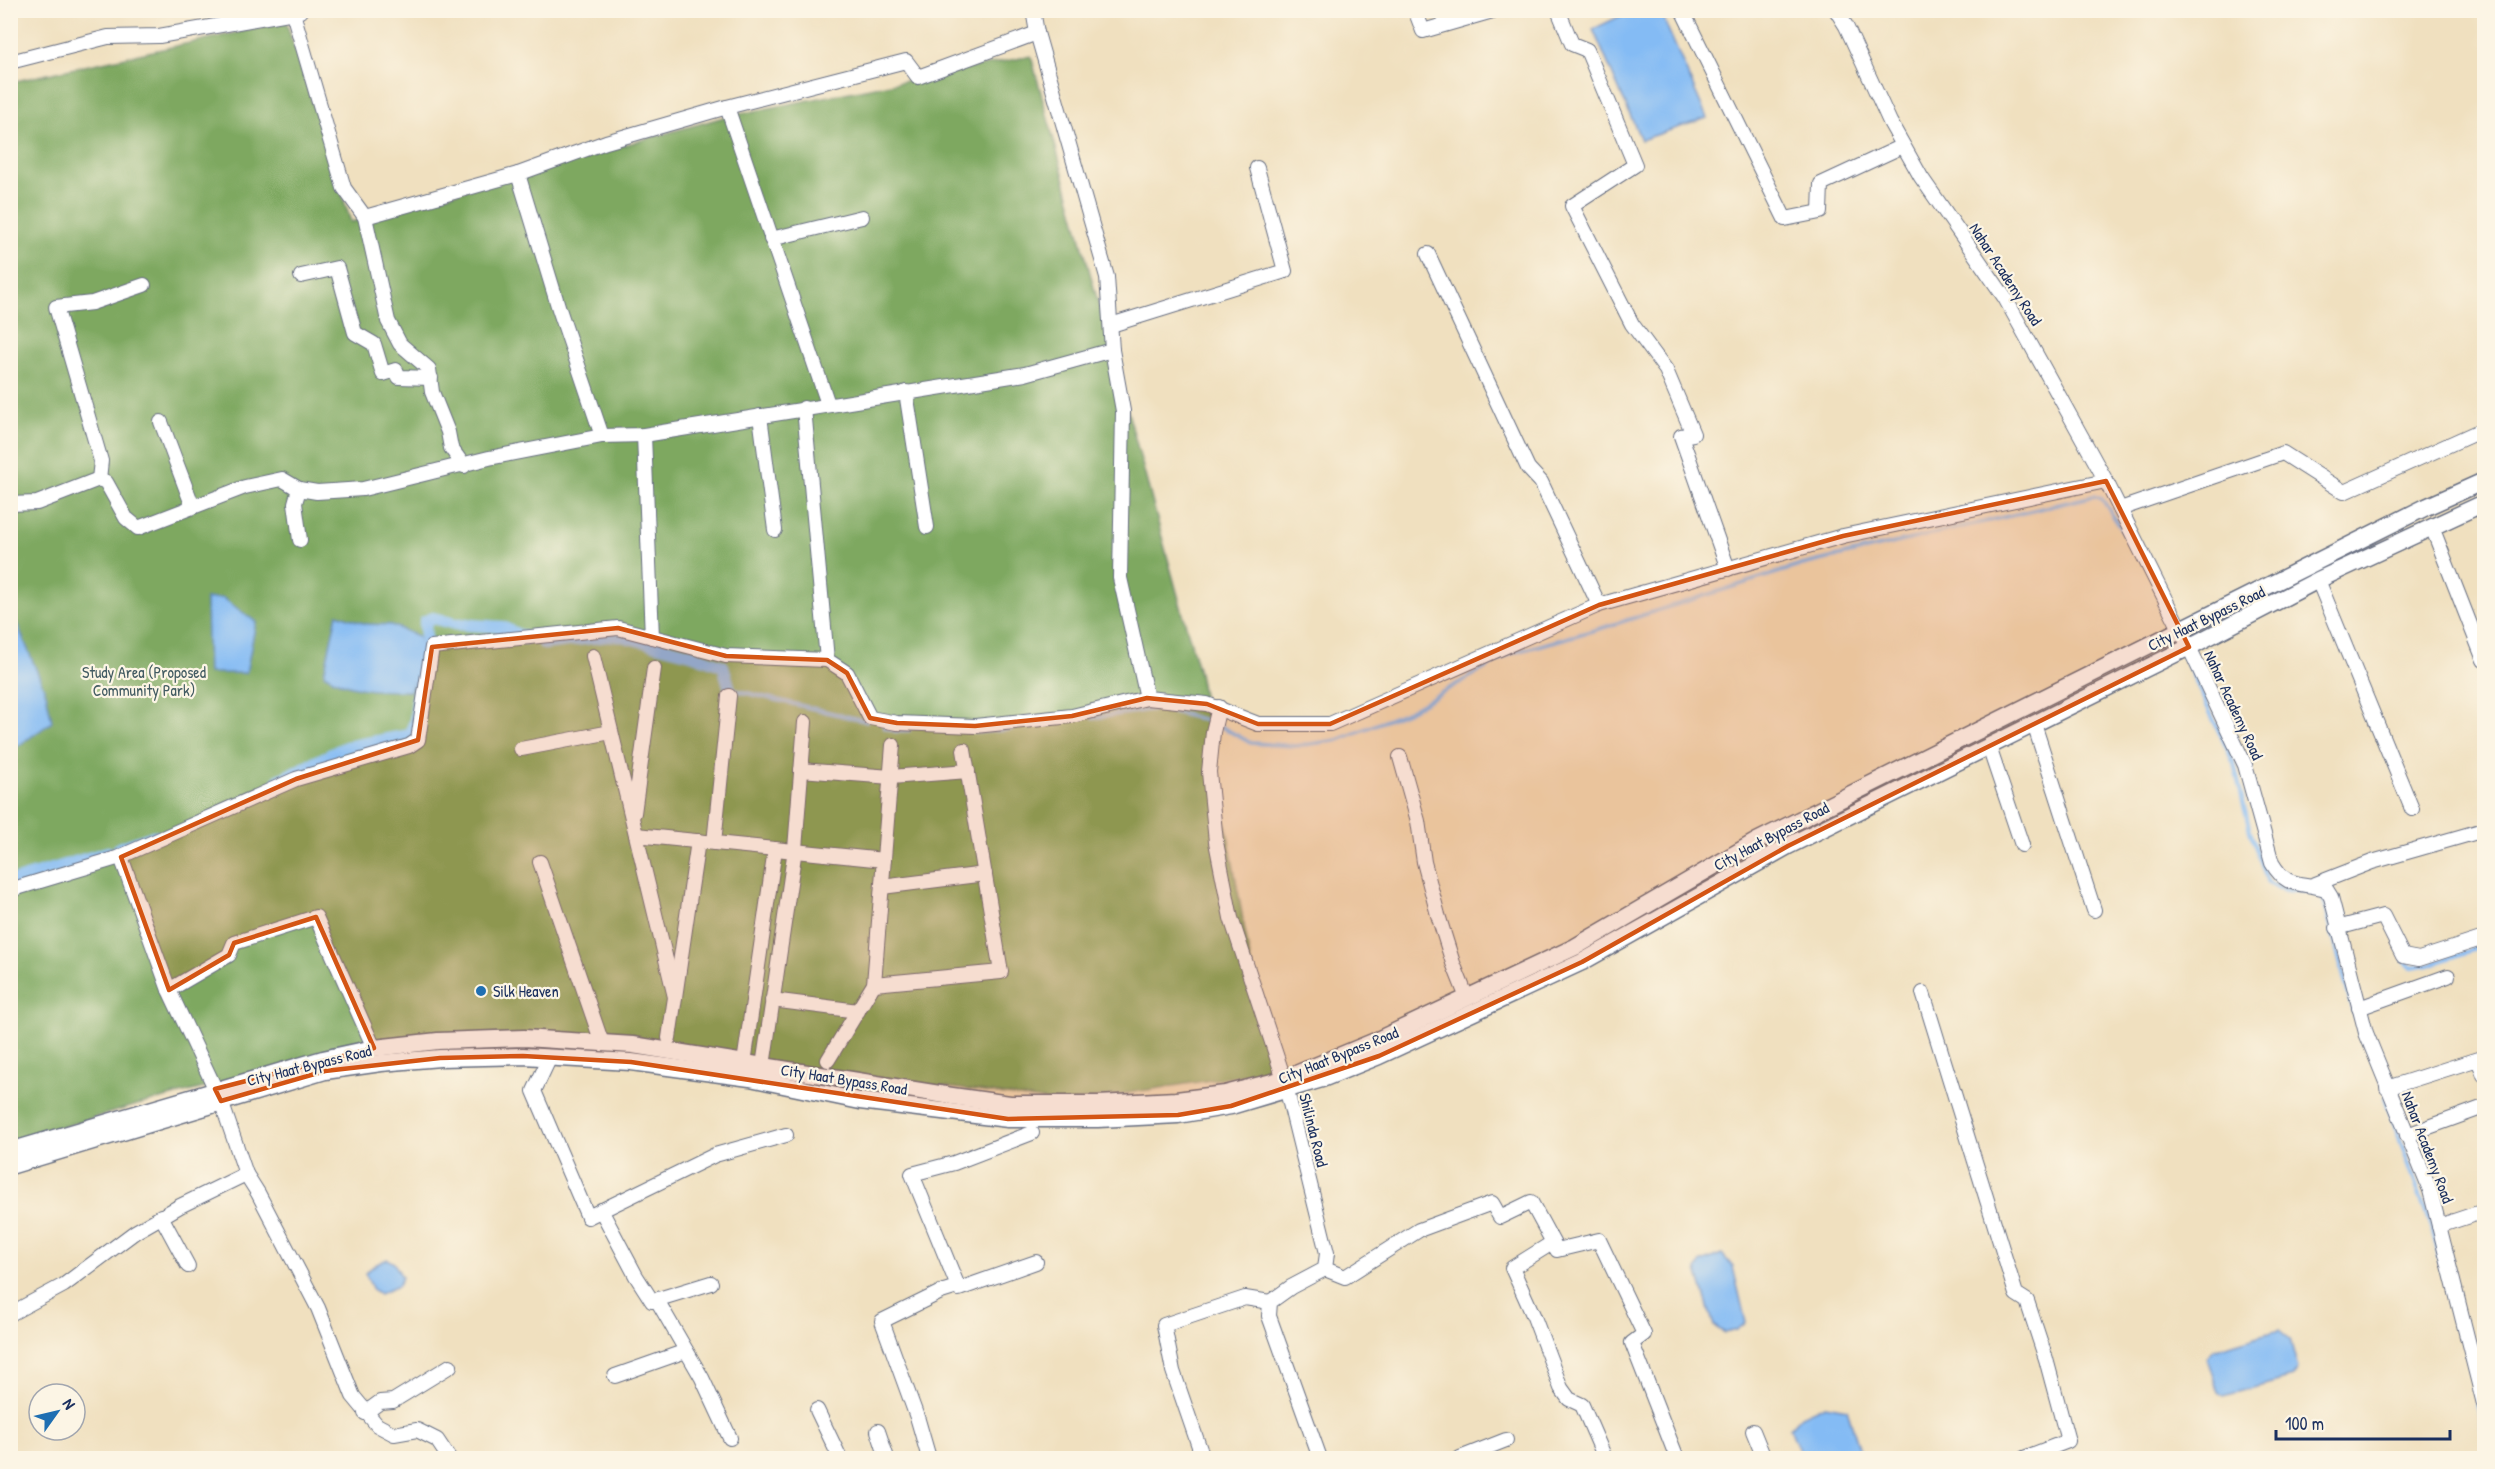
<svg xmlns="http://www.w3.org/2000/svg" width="2495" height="1469" font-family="'Patrick Hand',sans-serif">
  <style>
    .forest { fill: #7ea860; stroke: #4c6c5f; stroke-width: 1.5 }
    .water { fill: #84bbf4; stroke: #5075a9; stroke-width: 1.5 }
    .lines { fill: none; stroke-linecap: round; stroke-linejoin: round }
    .stream { stroke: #84bbf4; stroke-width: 4 }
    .canal { stroke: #84bbf4; stroke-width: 12 }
    .minor-casing { stroke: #666d80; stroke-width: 16 }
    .major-casing { stroke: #666d80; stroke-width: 19 }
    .minor { stroke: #fff; stroke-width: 14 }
    .major { stroke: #fff; stroke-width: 16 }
    .marked { fill: #d45514; fill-opacity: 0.2; stroke: #d45514; stroke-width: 4.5; stroke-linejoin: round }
    .poi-dot { fill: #1f6fb2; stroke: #fcf5e5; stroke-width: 2 }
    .labels { text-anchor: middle; stroke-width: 4.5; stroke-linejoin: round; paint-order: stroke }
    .street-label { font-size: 16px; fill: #1b2f5e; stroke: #fcf5e5 }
    .park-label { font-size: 16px; fill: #425b62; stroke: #fcf5e5 }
    .poi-label { font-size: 16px; fill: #1b2f5e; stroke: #fcf5e5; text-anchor: start }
  </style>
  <rect width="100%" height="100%" fill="#fcf5e5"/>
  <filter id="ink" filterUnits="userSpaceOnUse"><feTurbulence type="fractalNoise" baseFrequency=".0167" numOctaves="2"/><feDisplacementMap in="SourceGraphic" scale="12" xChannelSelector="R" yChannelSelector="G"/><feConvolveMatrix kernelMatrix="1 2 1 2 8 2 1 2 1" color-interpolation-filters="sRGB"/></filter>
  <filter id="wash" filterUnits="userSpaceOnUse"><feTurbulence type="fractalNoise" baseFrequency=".008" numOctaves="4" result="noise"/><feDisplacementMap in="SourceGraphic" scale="24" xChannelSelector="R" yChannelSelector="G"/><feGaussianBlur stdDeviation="1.35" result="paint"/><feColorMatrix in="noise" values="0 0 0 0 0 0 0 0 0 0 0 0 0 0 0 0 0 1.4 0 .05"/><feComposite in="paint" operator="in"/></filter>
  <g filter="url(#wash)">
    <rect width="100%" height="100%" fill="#f0e0bf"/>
    <polygon class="forest" points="286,22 351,222 724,117 1031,56 1199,673 1270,1071 1064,1103 626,1044 388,1041 137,1105 11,1142 11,82"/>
    <g class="water">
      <polygon points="1631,11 1660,11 1707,118 1641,140 1593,29"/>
      <polygon points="223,598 256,622 246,673 208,673 206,599"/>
      <polygon points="11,614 13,614 46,693 52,722 11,751"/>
      <path d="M337 614 366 624 391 625 420 637 422 658 410 691C380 691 350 691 324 674Z"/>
      <polygon points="1722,1254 1733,1267 1746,1323 1737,1330 1725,1333 1714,1326 1697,1270 1701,1262"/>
      <polygon points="387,1259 394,1263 402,1277 398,1286 380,1294 373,1290 365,1273 375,1265"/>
      <polygon points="2279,1330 2290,1339 2298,1369 2293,1377 2224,1396 2218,1392 2207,1358 2213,1350"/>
      <polygon points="1825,1405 1847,1409 1862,1458 1802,1458 1790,1428 1801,1416"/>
    </g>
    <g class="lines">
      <g class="stream">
        <polyline points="2160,605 2171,628"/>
        <path d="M2183 654 2234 764 2250 831 2268 883C2274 886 2280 889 2286 890 2297 892 2312 889 2322 897 2326 902 2349 1001 2355 1018"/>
        <polyline points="730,689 866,721"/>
        <polyline points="1093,718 1160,708 1211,722"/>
        <polyline points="1218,725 1251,743 1296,746 1338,740 1409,711 1512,653 1602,628 1802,565 2094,496 2102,499 2125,534"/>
        <polyline points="884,727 896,731 909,730"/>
        <polyline points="974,732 1011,729"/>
        <polyline points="2404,960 2412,968 2429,965 2484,946"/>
        <polyline points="2385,1098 2433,1232 2456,1322"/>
        <polyline points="2478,1405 2484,1440"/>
      </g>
      <g class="canal">
        <polyline points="544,644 617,635 691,654 723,666 730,689"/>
        <polyline points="279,780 346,747 409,735 415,722 420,670 426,644 425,621 433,618 455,624 502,627 525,638"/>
        <polyline points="119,848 154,836"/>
        <polyline points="10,882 108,852"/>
      </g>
    </g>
  </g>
  <g filter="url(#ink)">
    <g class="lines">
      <g class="minor-casing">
        <g id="minor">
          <polyline points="1033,10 1037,33 1107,277 1112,350 1123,411 1120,578 1147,698"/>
          <polyline points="1415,10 1423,31 1496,10"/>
          <polyline points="1558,10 1572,44 1587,50 1635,165 1572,206 1632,324 1666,370 1693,434 1681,436 1728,569"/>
          <polyline points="1682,10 1785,219 1820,212 1821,184 1903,146"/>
          <path d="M1836 10 1846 26 1890 122 1921 177 2005 298 2106 481 2189 647 2245 765 2272 863C2288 890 2300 881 2326 889L2331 897 2366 1033 2430 1190 2484 1404"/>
          <polyline points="293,13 344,188 365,217 388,321 400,344 429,369 432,392 448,432 451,448 464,466"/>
          <polyline points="10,62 108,37 159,36 300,11"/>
          <polyline points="727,107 906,61 918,77 1037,33"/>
          <polyline points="365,217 518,174"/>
          <polyline points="771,239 862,217"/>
          <polyline points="1428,254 1528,468 1541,482 1599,605"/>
          <polyline points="301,276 337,268 355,333 374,344 383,374 396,370 399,377 431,378"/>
          <polyline points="1111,325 1285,271 1257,168"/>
          <polyline points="906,392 927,527"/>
          <polyline points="804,408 827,660"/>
          <polyline points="760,416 775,530"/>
          <polyline points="161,422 193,507"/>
          <polyline points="644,435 652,637"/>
          <polyline points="602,436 559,309 518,174 606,142 727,107 828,404"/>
          <polyline points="99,479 101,461 56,307 92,303 144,285"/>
          <polyline points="299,489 295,503 300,540"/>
          <polyline points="10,504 37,503 99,479 106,482 126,518 138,528 245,487 282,479 299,489 317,492 363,489 489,458 602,436 644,435 1025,374 1112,350"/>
          <polyline points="2120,509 2283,453 2344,492 2484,429"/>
          <polyline points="2432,527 2484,660"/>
          <polyline points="2318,580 2412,809"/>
          <polyline points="593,656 675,997"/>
          <polyline points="1219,707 1213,732 1209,772 1216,842 1231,918 1284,1079 1327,1253 1325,1269 1291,1287 1270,1302 1269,1316 1320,1458"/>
          <polyline points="2034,724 2094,910"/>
          <polyline points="1989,747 2022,845"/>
          <polyline points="521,749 611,732"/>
          <polyline points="1400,757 1418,821 1424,862 1438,915 1453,963 1467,998"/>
          <polyline points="801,770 891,777 968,771"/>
          <polyline points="634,813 654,668"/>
          <polyline points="636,835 884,860"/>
          <polyline points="714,843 729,696"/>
          <polyline points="121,857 169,990 221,1101 246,1174 258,1193 318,1308 353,1396 377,1425 394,1434 417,1430 437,1440 449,1458"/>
          <polyline points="540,862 602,1043"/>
          <polyline points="2313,885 2372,862 2484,830"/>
          <polyline points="882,887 985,874"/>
          <polyline points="10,890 117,858 296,779 409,746 418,740 432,647 618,628 726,656 827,660 847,673 870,718 897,723 975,726 1072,716 1147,698 1207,704 1258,724 1330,724 1599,605 1843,536 2106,481"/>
          <polyline points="2337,928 2383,916 2403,956 2419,959 2484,938"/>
          <polyline points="874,984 1001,972 964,750"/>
          <polyline points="169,990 229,955 234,943 316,917 374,1048"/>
          <polyline points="1923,993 2016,1294 2027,1301 2046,1359 2068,1441 2024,1458"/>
          <polyline points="772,1000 858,1011"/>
          <polyline points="2359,1008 2448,976"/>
          <polyline points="669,1038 698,841"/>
          <polyline points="550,1057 534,1091 588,1217 715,1155 786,1135"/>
          <polyline points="828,1060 874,984 893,745"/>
          <polyline points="744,1063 775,849"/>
          <polyline points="763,1066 795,849 805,722"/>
          <polyline points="2387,1088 2478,1059 2484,1075"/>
          <polyline points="1032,1133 954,1163 912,1174 959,1289 1036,1262"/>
          <polyline points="2407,1135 2484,1107"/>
          <polyline points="601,1210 636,1276 652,1301 711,1283"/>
          <polyline points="161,1216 188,1266"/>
          <polyline points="2439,1226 2484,1211"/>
          <polyline points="1552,1243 1512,1268 1534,1317 1561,1388 1569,1399 1582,1405 1605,1458"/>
          <polyline points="1325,1269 1345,1277 1419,1230 1492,1203 1500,1217 1531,1202 1557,1250 1599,1240 1644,1334 1632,1343 1677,1458"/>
          <polyline points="657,1300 702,1378 730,1438"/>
          <polyline points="10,1314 64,1285 135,1232 180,1206 246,1174"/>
          <polyline points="615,1376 686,1351"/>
          <polyline points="817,1410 840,1458"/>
          <polyline points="365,1413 380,1402 393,1401 450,1366"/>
          <polyline points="878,1431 887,1458"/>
          <polyline points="1753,1431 1764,1458"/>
          <polyline points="929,1458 918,1420 882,1321 941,1292 957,1287"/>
          <polyline points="1203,1458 1173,1371 1164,1325 1245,1298 1270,1302"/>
          <polyline points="1460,1458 1506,1440"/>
        </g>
      </g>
      <g class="major-casing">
        <g id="major">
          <polyline points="10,1151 323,1059 374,1048 438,1041 524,1038 633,1045 952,1096 1010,1104 1098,1104 1176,1100 1225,1094 1284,1079 1373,1042 1575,947 1757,841 2426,507 2484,481"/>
          <polyline points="10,1166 325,1071 381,1063 440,1058 523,1056 631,1062 750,1078 860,1101 1008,1119 1098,1119 1178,1115 1231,1106 1322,1079 1379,1056 1582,962 1788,846 2189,647 2318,580 2484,503"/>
        </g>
      </g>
      <use href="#minor" class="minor"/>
      <use href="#major" class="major"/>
    </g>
  </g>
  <path class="marked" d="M2106 481 2189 647 1788 846 1582 962 1379 1056 1231 1106 1178 1115 1008 1119 631 1062 523 1056 440 1058 325 1071 221 1101 215 1089 374 1048 316 917 234 943 229 955 169 990 121 857 296 779 418 740 432 647 618 628 726 656 827 660 847 673 870 718 897 723 975 726 1072 716 1147 698 1207 704 1258 724H1330L1599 605 1843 536Z"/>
  <circle class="poi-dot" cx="481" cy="991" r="6"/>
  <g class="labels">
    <g class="street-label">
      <text transform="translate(2006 274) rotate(57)" y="6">Nahar Academy Road</text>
      <text transform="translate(2206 618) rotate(-26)" y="6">City Haat Bypass Road</text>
      <text transform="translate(2234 705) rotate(65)" y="6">Nahar Academy Road</text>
      <text transform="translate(1771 836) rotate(-28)" y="6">City Haat Bypass Road</text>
      <text transform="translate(1338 1055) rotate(-22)" y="6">City Haat Bypass Road</text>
      <text transform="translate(309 1065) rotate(-14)" y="6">City Haat Bypass Road</text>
      <text transform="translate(844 1079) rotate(9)" y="6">City Haat Bypass Road</text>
      <text transform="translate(1314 1130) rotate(76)" y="6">Shilinda Road</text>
      <text transform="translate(2428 1147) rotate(69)" y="6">Nahar Academy Road</text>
    </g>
    <g class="park-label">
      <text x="144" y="678">Study Area (Proposed<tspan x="144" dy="18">Community Park)</tspan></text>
    </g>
    <g class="poi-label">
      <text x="493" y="997">Silk Heaven</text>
    </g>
  </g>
  <rect width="2495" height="1469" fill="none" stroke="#fcf5e5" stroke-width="36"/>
  <g transform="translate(57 1412) rotate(56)"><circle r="28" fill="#fcf5e5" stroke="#a2a6af" stroke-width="1.5"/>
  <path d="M0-4.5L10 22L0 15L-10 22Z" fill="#1f6fb2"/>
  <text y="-9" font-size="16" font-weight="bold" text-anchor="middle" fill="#1b2f5e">N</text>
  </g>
  <path d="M2276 1430v9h174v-9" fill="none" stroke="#1b2f5e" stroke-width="3"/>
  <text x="2285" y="1430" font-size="18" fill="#1b2f5e" stroke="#fcf5e5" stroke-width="4.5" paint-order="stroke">100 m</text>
</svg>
